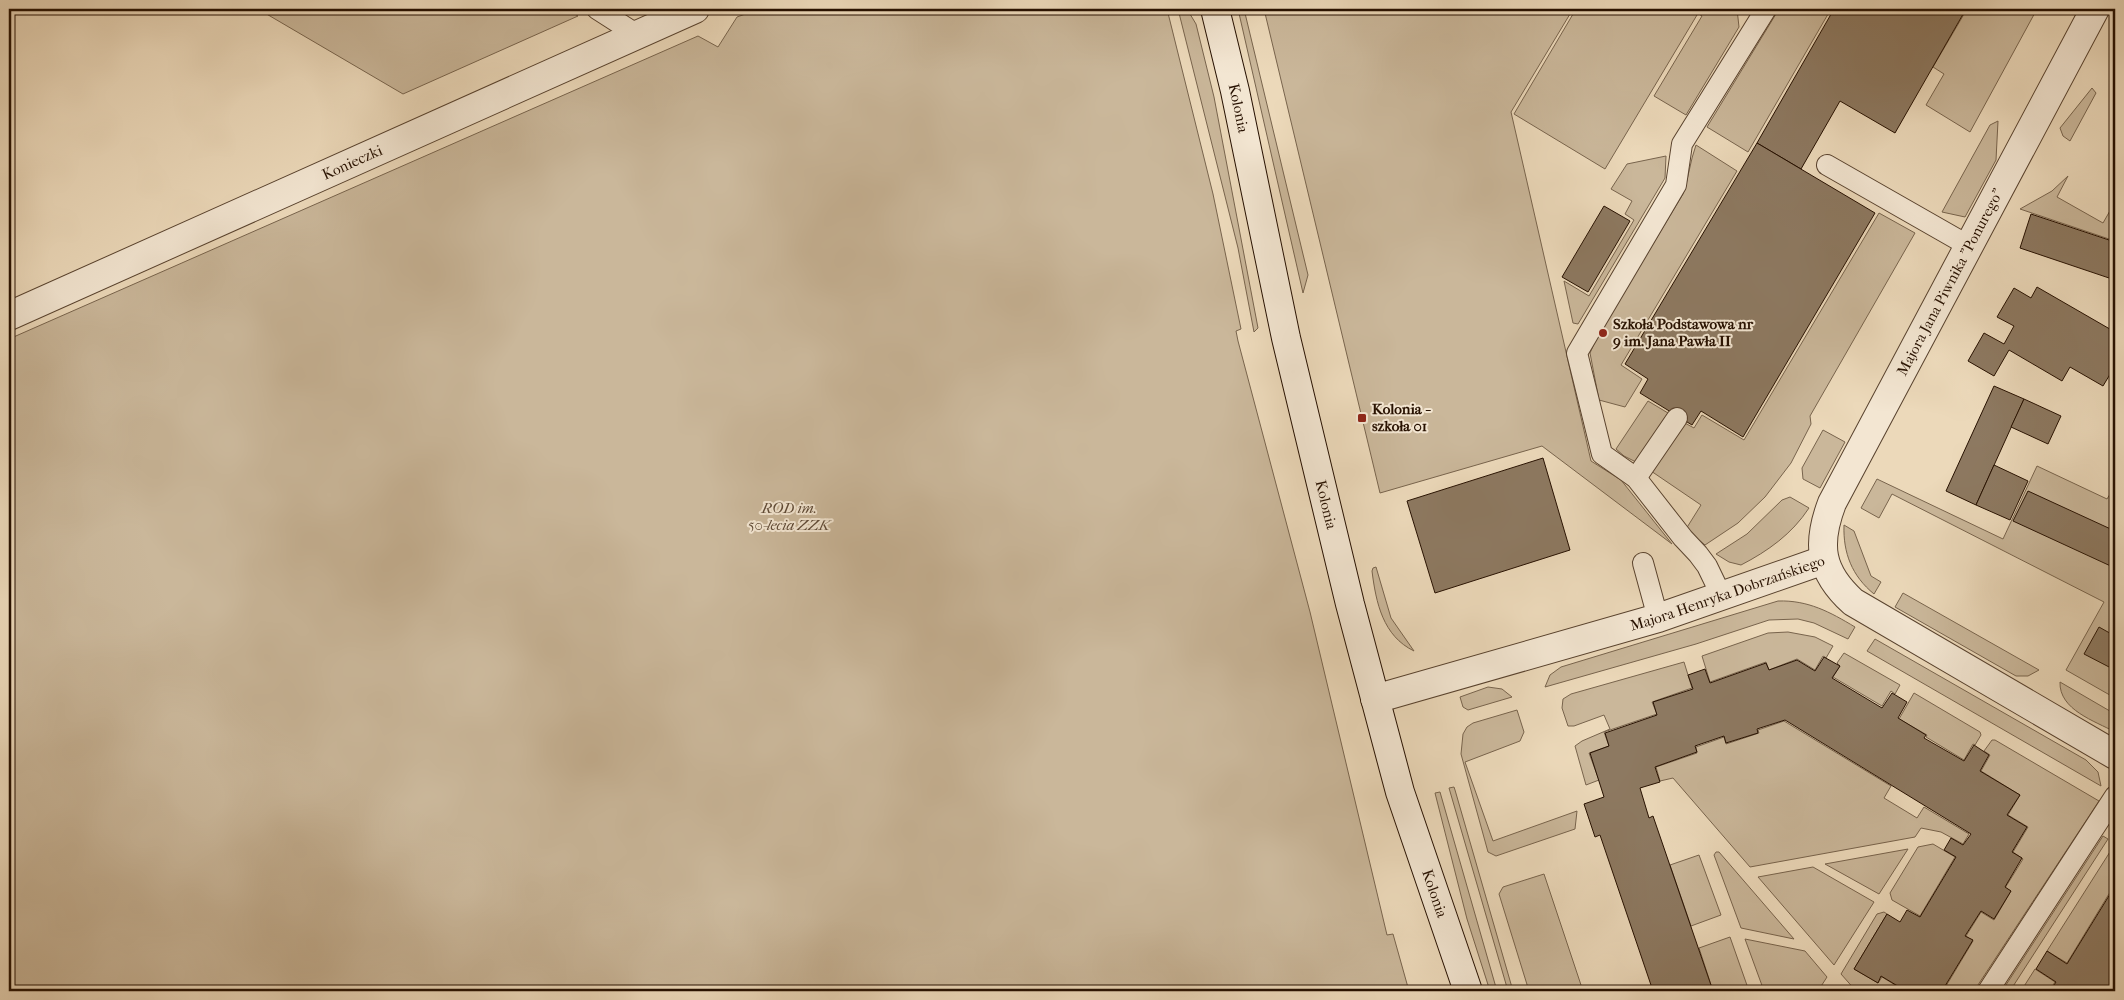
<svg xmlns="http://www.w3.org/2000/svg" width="2124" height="1000" font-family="'IM FELL French Canon',serif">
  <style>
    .green { fill: #cab79a; stroke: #78644d }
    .building { fill: #8d7961; stroke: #261000 }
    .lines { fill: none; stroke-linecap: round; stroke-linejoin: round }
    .lane-casing { stroke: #58422e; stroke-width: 22 }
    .street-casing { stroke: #58422e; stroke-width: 30 }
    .secondary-casing { stroke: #261000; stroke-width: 30 }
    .lane { stroke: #f3e6d2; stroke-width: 20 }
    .street { stroke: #f3e6d2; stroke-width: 28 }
    .secondary { stroke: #f3e6d2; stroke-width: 28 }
    .poi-dot { fill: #8f2418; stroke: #f3e6d2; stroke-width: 2 }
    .labels { text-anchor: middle; stroke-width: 4; stroke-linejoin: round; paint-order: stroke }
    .street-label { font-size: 15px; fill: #261000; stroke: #f3e6d2 }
    .poi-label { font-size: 15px; font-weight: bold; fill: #261000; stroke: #f3e6d2; text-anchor: start }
    .park-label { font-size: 15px; font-style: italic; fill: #5f4a36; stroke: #f3e6d2 }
  </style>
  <rect width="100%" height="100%" fill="#ecd9ba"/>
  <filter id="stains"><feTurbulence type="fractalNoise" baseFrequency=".004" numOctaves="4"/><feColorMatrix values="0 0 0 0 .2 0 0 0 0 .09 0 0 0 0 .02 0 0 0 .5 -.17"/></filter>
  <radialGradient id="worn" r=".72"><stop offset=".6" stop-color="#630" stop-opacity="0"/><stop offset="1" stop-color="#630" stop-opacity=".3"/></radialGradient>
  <g class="green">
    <polygon points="258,9 566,9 578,16 403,94"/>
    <polygon points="759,9 1167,9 1213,194 1241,329 1236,331 1238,341 1310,612 1387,935 1393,934 1409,991 9,991 9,339 698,36 718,47 737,17"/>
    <polygon points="1178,9 1187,9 1196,24 1214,97 1258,328 1254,332 1238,248"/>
    <polygon points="1238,9 1244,9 1308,275 1303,293"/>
    <polygon points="1264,9 1573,9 1511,112 1591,461 1621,480 1672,544 1542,446 1380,493"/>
    <polygon points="1576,9 1687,9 1697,15 1605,169 1514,114"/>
    <polygon points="1691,9 1737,9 1739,27 1686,115 1654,96 1702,16"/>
    <polygon points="1779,9 1831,9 1748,152 1707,127"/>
    <polygon points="1967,9 2037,9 1970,132 1926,105 1944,74 1933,67"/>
    <polygon points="2092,88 2096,93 2070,141 2063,136 2060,128"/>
    <polygon points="1998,121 1996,160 1965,217 1942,212 1990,125"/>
    <path d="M1696 145 1737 171 1621 365 1642 379 1625 407 1599 400 1590 353 1597 337 1683 194C1689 177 1690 161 1696 145Z"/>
    <polygon points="1666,156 1665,178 1578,324 1573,323 1564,281 1589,296 1634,220 1625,214 1632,201 1611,189 1627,164"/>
    <polygon points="2068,176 2057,197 2103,223 2115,202 2115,241 2020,209 2052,191"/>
    <polygon points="1879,213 1915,233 1810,416 1811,424 1791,463 1765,497 1738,523 1705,545 1686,529 1701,505 1651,471 1683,422 1694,428 1702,415 1744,440"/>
    <polygon points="1648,401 1668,413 1636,462 1624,456 1616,449"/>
    <polygon points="1823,430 1845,442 1820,488 1803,479 1802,468"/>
    <polygon points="2037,466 2107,499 2115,486 2115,698 2066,670 2104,602 1892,494 1879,518 1861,508 1877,479 2003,539"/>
    <path d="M1790 497 1809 508C1792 534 1768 551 1741 565L1729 562 1716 554 1747 534 1782 500Z"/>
    <path d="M1844 525 1854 531 1871 576 1881 582 1874 594C1852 576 1843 553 1844 525Z"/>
    <path d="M1376 567 1391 618 1414 651C1383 636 1376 603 1372 571L1373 568Z"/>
    <polygon points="1903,593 2039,670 2028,676 2016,676 1895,607"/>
    <path d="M1778 601C1808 600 1830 612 1855 627L1848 639 1814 623 1798 619 1769 620 1696 644 1545 687 1550 675 1561 667Z"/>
    <polygon points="1788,632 1815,637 1833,646 1826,658 1823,656 1815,670 1797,659 1769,670 1766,662 1710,682 1702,656 1768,633"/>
    <polygon points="1875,639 2086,760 2098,772 2101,786 1867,651"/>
    <polygon points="1844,653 1900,685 1895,694 1891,691 1882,706 1833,677 1840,666 1837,663"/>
    <polygon points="1684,662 1692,688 1652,702 1657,714 1604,732 1609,746 1589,753 1599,780 1586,785 1575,746 1582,741 1610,729 1604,715 1574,726 1568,726 1562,708 1563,699 1571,694"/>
    <path d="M2060 682 2115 714V732C2095 721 2059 710 2060 682Z"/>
    <polygon points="1488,687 1502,689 1512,697 1468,710 1463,707 1460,697"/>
    <polygon points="1914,693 1980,732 1981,735 1975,745 1973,744 1964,760 1926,737 1927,735 1899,719"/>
    <polygon points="1517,710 1524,732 1520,741 1465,762 1493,841 1577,811 1575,829 1496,856 1488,852 1461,754 1463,734 1467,727 1473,723"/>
    <polygon points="1784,721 1891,786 1884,798 1917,818 1924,807 1969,834 1963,844 1941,832 1921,828 1915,837 1750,867 1673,778 1660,781 1656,767 1697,753 1696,747 1724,737 1726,744 1759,733 1758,730"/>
    <polygon points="1992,740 1995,740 2099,801 1974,991 1943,991 1973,941 1966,936 1981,912 1994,920 2011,891 2005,888 2023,859 2013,852 2028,827 2008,815 2020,795 1981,771 1990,755 1984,751"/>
    <polygon points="1454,787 1455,790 1513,991 1508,991 1449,788"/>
    <polygon points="1440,792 1497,991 1490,991 1467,919 1435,793"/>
    <polygon points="2103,836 2108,839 2010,991 2002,991"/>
    <polygon points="1933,844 1955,857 1920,916 1892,900 1890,893 1918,847"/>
    <polygon points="2115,844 2115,884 2067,963 2047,951"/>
    <polygon points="1908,849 1879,894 1825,864"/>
    <polygon points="1716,852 1719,852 1794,939 1741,928 1714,855"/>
    <polygon points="1699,855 1721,915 1691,926 1670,865"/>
    <polygon points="1813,867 1874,902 1834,965 1758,877"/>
    <polygon points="1544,874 1583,991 1529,991 1499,894 1503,887"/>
    <polygon points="1884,912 1887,914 1854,969 1878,983 1882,977 1905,991 1856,991 1841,974 1877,914"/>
    <polygon points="1730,937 1749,991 1713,991 1699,948"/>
    <polygon points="1745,939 1805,951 1827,977 1818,991 1764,991"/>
    <polygon points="2035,969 2055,982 2049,991 2021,991"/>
  </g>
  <g class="building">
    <polygon points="1834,9 1966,9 1895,133 1840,101 1801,169 1757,143"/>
    <polygon points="1757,143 1875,213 1743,437 1701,411 1692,425 1640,393 1648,379 1625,364"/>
    <polygon points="1604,206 1630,221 1588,292 1562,277"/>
    <polygon points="2031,214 2115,242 2115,280 2020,248"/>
    <polygon points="2037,287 2115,332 2115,373 2112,371 2103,386 2070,367 2062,381 2009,350 1994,376 1968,361 1984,333 2004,344 2014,326 1997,317 2014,288 2031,298"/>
    <polygon points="1994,386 2024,399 1976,505 1946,491"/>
    <polygon points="2024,399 2061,416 2048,444 2011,427"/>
    <polygon points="1543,458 1570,550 1435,593 1407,501"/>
    <polygon points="1994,465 2028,481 2010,520 1976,505"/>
    <polygon points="2028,491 2115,531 2115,568 2013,521"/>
    <polygon points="2099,627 2115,636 2115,660 2111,668 2084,654"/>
    <polygon points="1824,657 1840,666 1832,678 1882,708 1892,693 1907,702 1898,718 1926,735 1924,738 1964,761 1974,745 1989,755 1980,771 2020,795 2007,815 2027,827 2012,852 2022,858 2005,887 2011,891 1994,919 1981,911 1965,936 1973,940 1942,991 1936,989 1934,991 1906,991 1881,976 1878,983 1854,969 1887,914 1900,922 1907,910 1920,917 1956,857 1944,850 1951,838 1963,845 1971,834 1785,720 1757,729 1758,733 1726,743 1724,736 1695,746 1697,752 1655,767 1660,782 1640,788 1649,818 1653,816 1713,991 1653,991 1600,835 1595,837 1584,804 1604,797 1590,753 1609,746 1605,733 1657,715 1653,702 1693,689 1688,675 1705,669 1710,683 1766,663 1769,670 1797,660 1815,671"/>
    <polygon points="2115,886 2115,991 2050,991 2056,982 2036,969 2047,951 2067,964"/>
  </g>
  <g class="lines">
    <g class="lane-casing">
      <g id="lane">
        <polyline points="597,9 636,34"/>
        <polyline points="1827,165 1969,246"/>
        <polyline points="1636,478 1677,418"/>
        <polyline points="1643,563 1658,618"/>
        <polyline points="1722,597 1707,566 1698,554 1683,538 1636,478 1602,454 1577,353 1676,185 1682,144 1766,9"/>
        <polyline points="1988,991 2115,796"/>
      </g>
    </g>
    <g class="street-casing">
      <g id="street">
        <path d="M2095 9 1832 503C1816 545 1820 572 1853 602L2115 755"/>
        <path id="s1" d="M9 316 695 9"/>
        <path id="s2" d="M1375 699 1658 618 1824 560"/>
      </g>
    </g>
    <g class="secondary-casing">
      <g id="secondary">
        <path id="s3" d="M1215 9 1235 91 1286 338 1350 604 1400 792 1468 991"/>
      </g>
    </g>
    <use href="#lane" class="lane"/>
    <use href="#street" class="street"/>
    <use href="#secondary" class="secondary"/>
  </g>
  <g class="poi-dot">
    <circle cx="1603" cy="333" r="5"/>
    <rect x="1357" y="413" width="10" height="10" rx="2.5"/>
  </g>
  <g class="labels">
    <g class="street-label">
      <text dy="5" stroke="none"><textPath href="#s3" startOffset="102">Kolonia</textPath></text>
      <text dy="5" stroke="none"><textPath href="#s1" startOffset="376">Konieczki</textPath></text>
      <text transform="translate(1950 282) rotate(-62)" y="5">Majora Jana Piwnika "Ponurego"</text>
      <text dy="5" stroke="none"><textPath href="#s3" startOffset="508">Kolonia</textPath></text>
      <text dy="5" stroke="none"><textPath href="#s2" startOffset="368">Majora Henryka Dobrzańskiego</textPath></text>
      <text dy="5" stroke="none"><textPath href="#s3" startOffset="912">Kolonia</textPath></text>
    </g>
    <g class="poi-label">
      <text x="1613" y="329">Szkoła Podstawowa nr<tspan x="1613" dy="17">9 im. Jana Pawła II</tspan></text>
      <text x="1372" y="414">Kolonia -<tspan x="1372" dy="17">szkoła 01</tspan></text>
    </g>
    <g class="park-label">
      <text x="789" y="513">ROD im.<tspan x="789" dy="17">50-lecia ZZK</tspan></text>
    </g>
  </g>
  <rect width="2124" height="1000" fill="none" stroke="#ecd9ba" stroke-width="30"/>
  <rect x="10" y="10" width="2104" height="980" fill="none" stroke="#261000" stroke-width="2.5"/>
  <rect x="15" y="15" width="2094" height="970" fill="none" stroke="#261000"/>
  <rect width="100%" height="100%" filter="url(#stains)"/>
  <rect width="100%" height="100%" fill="url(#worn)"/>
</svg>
